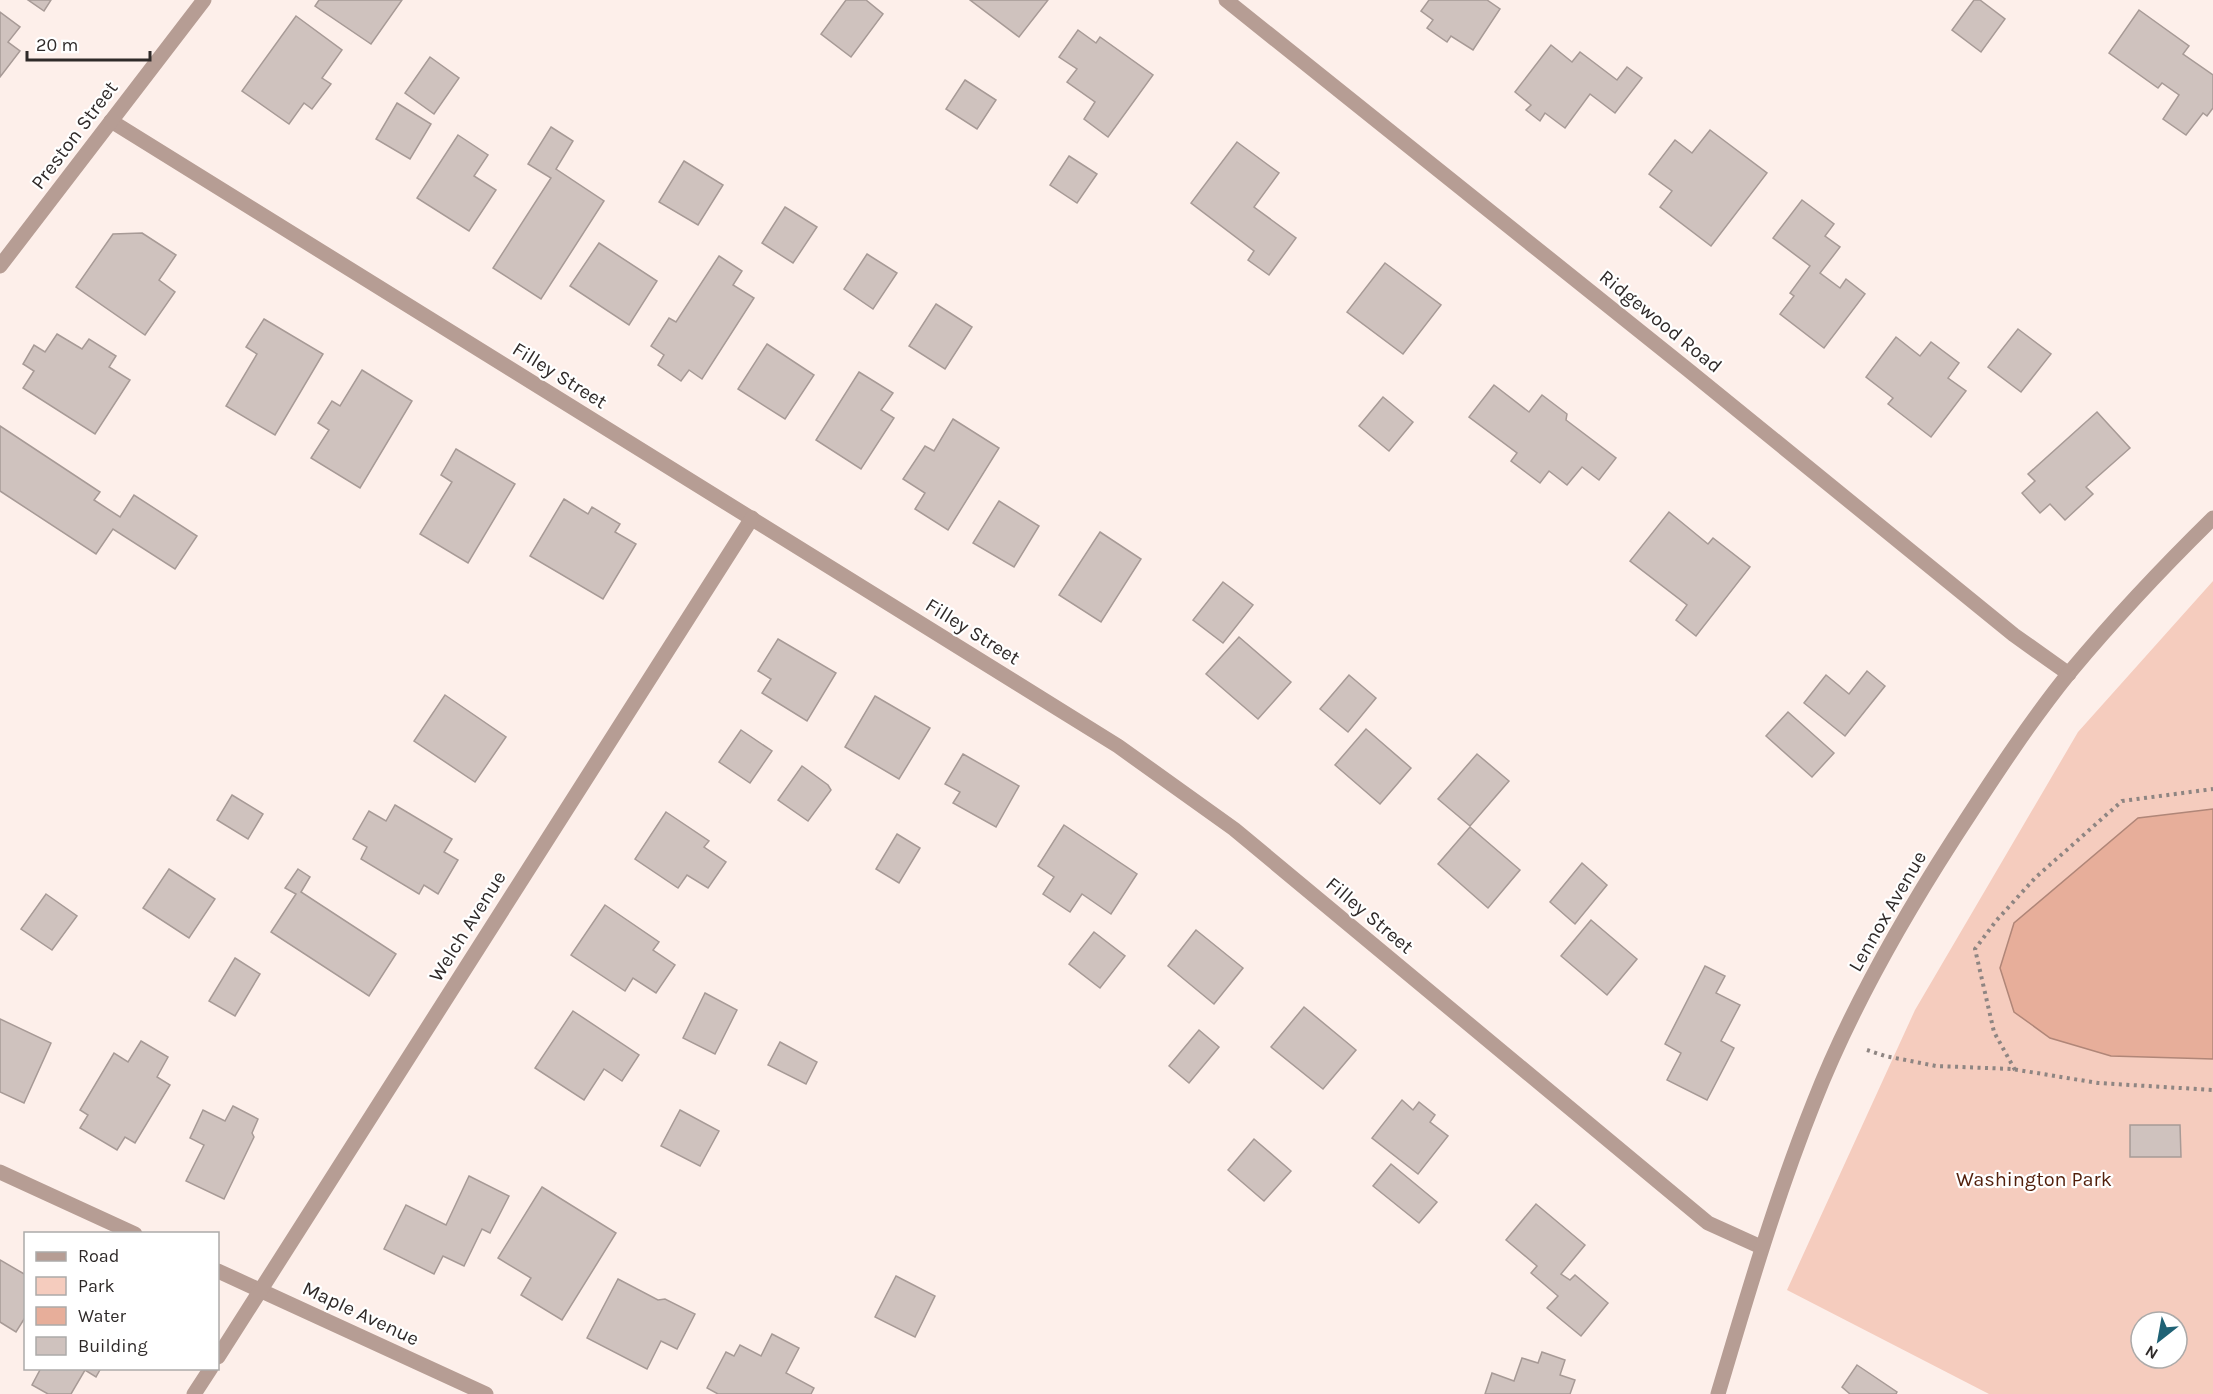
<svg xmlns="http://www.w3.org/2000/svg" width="2213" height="1394" font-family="Karla,sans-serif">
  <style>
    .green { fill: #f5ccbe; fill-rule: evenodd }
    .water { fill: #e7ae9a; stroke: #b08678; stroke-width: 1.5 }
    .building { fill: #cfc2be; stroke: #a79a96; stroke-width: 1.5 }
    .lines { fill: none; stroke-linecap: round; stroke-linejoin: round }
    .path { stroke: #8e8582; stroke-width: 4; stroke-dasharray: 3 4.5; stroke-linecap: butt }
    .minor { stroke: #b69d94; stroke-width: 15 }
    .labels { text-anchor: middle; stroke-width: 4.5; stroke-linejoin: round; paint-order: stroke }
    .street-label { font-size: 20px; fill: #2f2a29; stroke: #fff }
    .park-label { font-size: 20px; fill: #521f0b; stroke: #fff }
  </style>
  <rect width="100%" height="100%" fill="#fdefea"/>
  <path class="green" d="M2213 581V1394H1989L1787 1290 1915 1010 2078 732ZM2141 1322H2177V1358H2141Z"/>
  <polygon class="water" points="2213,809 2213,1059 2111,1056 2050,1038 2014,1012 2000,968 2014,923 2138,818"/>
  <g class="building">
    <polygon points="28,0 51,0 44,11"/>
    <polygon points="319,0 402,0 371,44 315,6"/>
    <polygon points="846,0 866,0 883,14 851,57 821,34"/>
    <polygon points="970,0 1048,0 1019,37"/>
    <polygon points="1429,0 1487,0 1500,9 1473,50 1451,36 1447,42 1427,28 1433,20 1421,11"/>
    <polygon points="1974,0 1980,0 2005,19 1981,52 1952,30"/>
    <polygon points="2139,10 2189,46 2183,54 2213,75 2213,108 2207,116 2203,113 2186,135 2163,119 2179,95 2162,83 2158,88 2109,53"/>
    <polygon points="0,12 20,27 8,42 20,51 0,77"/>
    <polygon points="296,16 342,50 322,78 331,84 312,109 304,103 289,124 242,91"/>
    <polygon points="1078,30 1096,43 1100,37 1153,75 1108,137 1084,119 1095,102 1067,82 1077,69 1059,57"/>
    <polygon points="1551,45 1572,62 1580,52 1617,80 1627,67 1642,78 1615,113 1590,94 1565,128 1545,113 1540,121 1526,110 1531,105 1515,92"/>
    <polygon points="430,57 459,78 434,114 405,93"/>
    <polygon points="965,80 996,100 977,129 946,109"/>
    <polygon points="397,103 431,124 410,159 376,139"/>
    <polygon points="551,127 573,141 556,169 604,201 541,299 493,268 551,178 528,164"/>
    <polygon points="1710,130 1767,173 1711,246 1660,207 1672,191 1649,174 1675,140 1692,153"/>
    <polygon points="458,135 488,155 474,176 496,190 469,231 417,198"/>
    <polygon points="1237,142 1279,173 1254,207 1296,238 1269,275 1248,260 1254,251 1191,203"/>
    <polygon points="1069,156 1097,174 1077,203 1050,185"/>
    <polygon points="684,161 723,185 698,225 659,202"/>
    <polygon points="1802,200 1834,224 1825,236 1840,247 1820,273 1840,288 1846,279 1865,294 1824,348 1780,314 1794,296 1790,293 1810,266 1773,238"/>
    <polygon points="785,207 817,227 793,263 762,243"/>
    <polygon points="142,233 176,255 159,280 175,292 145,335 76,287 113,234"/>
    <polygon points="599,243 657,281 629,325 570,286"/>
    <polygon points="867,254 897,273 873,309 844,289"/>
    <polygon points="719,256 742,271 733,285 754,298 702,379 689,370 681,381 658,365 664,355 651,346 669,318 676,322"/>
    <polygon points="1385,263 1441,305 1403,354 1347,312"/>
    <polygon points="936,304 972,327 945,369 909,346"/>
    <polygon points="264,319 323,354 275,435 226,406 257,354 246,347"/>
    <polygon points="2018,329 2051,354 2021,392 1988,367"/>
    <polygon points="57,334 82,349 89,339 116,356 109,367 130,380 95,434 23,388 34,371 23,364 34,345 45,352"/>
    <polygon points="1896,337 1920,356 1931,342 1959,363 1948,378 1966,391 1931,437 1888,404 1893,398 1866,377"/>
    <polygon points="767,344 814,375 785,419 738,389"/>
    <polygon points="362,370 412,401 360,488 311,458 329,430 318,423 332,401 340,406"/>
    <polygon points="859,372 893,393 881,410 894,418 861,469 816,440"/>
    <polygon points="1494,385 1529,412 1542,395 1567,414 1566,420 1616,458 1599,480 1582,467 1567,485 1549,471 1540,483 1511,461 1517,453 1469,417"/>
    <polygon points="1383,397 1413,422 1389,451 1359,426"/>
    <polygon points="2097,412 2130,448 2086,487 2093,494 2065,520 2050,504 2040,513 2022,493 2035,481 2028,474"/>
    <polygon points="953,419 999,448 948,530 915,509 925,493 903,479 925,446 934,451"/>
    <polygon points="0,426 100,492 94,500 120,517 134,495 197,536 175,569 113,529 96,554 0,491"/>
    <polygon points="456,449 515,484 468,563 420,534 452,482 441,475"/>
    <polygon points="564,499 588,514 592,507 620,524 615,532 636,544 603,599 530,556"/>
    <polygon points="999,501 1039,526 1014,567 973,543"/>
    <polygon points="1669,512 1708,544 1713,538 1750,567 1696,636 1676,620 1687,605 1630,561"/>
    <polygon points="1100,532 1141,559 1101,622 1059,595"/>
    <polygon points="1223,582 1253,605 1223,643 1193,620"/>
    <polygon points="1239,637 1291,682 1258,719 1206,674"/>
    <polygon points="778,639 836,673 807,721 762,693 771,679 758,671"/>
    <polygon points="1867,671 1885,686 1845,736 1804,703 1826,675 1849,694"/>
    <polygon points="1349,675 1376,698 1348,732 1320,709"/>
    <polygon points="445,695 506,737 475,782 414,741"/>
    <polygon points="875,696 930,728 899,779 845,747"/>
    <polygon points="1788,712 1834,753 1812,777 1766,736"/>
    <polygon points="1366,729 1411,768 1380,804 1335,765"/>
    <polygon points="741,730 772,751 750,783 719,762"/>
    <polygon points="963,754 1019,786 996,827 953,803 960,792 945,784"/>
    <polygon points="1477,754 1509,781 1470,826 1438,799"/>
    <polygon points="802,766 828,785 831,790 808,821 778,800"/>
    <polygon points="232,795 263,814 248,839 217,820"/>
    <polygon points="395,805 452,839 444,852 458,860 438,894 424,885 419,894 361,859 367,847 353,839 369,811 386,821"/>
    <polygon points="666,812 709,841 704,847 726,862 708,888 687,875 678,888 635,859"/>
    <polygon points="1064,825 1137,874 1111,914 1082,894 1070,912 1043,894 1054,877 1038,866"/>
    <polygon points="1470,827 1520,870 1488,908 1438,864"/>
    <polygon points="897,834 920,848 899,883 876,869"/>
    <polygon points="1582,863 1607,885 1575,924 1550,902"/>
    <polygon points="169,869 215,899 189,938 143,908"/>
    <polygon points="298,869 310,877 301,892 396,954 369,996 271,932 296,894 285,888"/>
    <polygon points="46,894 77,916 52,950 21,929"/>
    <polygon points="605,905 659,942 653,950 675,965 656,993 633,978 625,991 571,955"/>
    <polygon points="1591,920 1637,959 1607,995 1561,956"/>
    <polygon points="1196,930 1243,968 1214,1004 1168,966"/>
    <polygon points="1094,932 1125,956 1100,988 1069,964"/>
    <polygon points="235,958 260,974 235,1016 209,1001"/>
    <polygon points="1705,966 1725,976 1716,993 1740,1005 1721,1041 1734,1048 1707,1100 1667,1080 1681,1053 1665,1044"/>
    <polygon points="705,993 737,1010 715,1054 683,1038"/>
    <polygon points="1304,1007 1356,1050 1323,1089 1271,1047"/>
    <polygon points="573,1011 639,1055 622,1081 604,1069 584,1100 535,1068"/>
    <polygon points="0,1019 51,1043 24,1103 0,1092"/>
    <polygon points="1199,1030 1219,1047 1189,1083 1169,1066"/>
    <polygon points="141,1041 168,1057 157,1077 170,1085 135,1143 125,1137 117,1150 80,1128 88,1115 80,1110 114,1053 128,1062"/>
    <polygon points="780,1042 817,1062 806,1084 768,1065"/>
    <polygon points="1402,1100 1413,1110 1419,1102 1435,1115 1430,1122 1448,1136 1418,1174 1372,1138"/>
    <polygon points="233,1106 258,1119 252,1133 254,1137 224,1199 186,1181 204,1145 190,1138 203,1110 225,1121"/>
    <polygon points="680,1110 719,1131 700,1166 661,1146"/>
    <polygon points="2130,1125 2180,1125 2181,1157 2130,1157"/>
    <polygon points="1254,1139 1291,1171 1264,1201 1228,1170"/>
    <polygon points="1391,1164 1437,1202 1419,1223 1373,1186"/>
    <polygon points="469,1176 509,1196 490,1233 482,1229 464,1266 443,1256 434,1274 384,1249 406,1205 446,1225"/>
    <polygon points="542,1187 616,1233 562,1320 521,1295 531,1278 498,1258"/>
    <polygon points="1536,1204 1585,1245 1561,1274 1570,1280 1575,1275 1608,1303 1581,1336 1547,1308 1558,1296 1531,1273 1537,1266 1506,1240"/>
    <polygon points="0,1260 26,1275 26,1316 16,1332 0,1322"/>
    <polygon points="896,1276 935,1296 915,1337 875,1317"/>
    <polygon points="618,1279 658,1300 665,1299 695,1314 677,1349 661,1341 647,1369 587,1338"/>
    <polygon points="772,1334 799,1348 786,1373 814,1388 811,1394 718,1394 707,1388 726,1352 734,1356 740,1345 761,1356"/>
    <polygon points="1542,1352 1565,1360 1560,1375 1575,1380 1570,1394 1485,1394 1492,1373 1514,1381 1522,1358 1538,1363"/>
    <polygon points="1857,1365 1897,1392 1896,1394 1850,1394 1842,1387"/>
    <polygon points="41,1368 101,1368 96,1377 85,1370 71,1394 48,1394 32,1385"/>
  </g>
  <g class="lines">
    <g class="path">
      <polyline points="1867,1050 1885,1056 1936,1066 2012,1069 2098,1083 2213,1090"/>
      <polyline points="2015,1070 1994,1032 1975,949 1996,921 2035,878 2122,801 2213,789"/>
    </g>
    <g class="minor">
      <polyline points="1226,0 1687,369 2014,635 2069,674"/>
      <polyline points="111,121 1118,746 1234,829 1708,1223 1761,1247"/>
      <polyline points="0,266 204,0"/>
      <polyline points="0,1172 135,1234"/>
      <polyline points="218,1271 486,1394"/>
      <polyline points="218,1357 752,518"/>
      <polyline points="194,1394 211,1368"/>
      <path d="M1718 1394C1747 1296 1776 1197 1814 1102 1850 1010 1899 924 1953 840 1990 783 2027 725 2070 672 2115 618 2163 567 2213 518"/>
    </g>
  </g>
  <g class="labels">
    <g class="street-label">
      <text transform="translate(74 135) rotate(-53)" y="7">Preston Street</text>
      <text transform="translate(1661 321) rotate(39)" y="7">Ridgewood Road</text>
      <text transform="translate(560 375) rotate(32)" y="7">Filley Street</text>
      <text transform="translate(973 631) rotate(32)" y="7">Filley Street</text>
      <text transform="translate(1887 911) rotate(-60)" y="7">Lennox Avenue</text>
      <text transform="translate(1370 915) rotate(40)" y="7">Filley Street</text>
      <text transform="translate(467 926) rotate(-58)" y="7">Welch Avenue</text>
      <text transform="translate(361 1313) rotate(25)" y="7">Maple Avenue</text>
    </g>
    <g class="park-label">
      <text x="2034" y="1186">Washington Park</text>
    </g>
  </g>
  <rect x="24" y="1232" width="195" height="138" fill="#ffffff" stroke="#acaaa9" stroke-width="1.5"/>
  <rect x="36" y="1252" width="30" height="9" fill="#b69d94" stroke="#acaaa9" stroke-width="1.5"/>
  <text x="78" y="1262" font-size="18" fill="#2f2a29">Road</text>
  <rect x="36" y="1277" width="30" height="18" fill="#f5ccbe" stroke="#acaaa9" stroke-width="1.5"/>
  <text x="78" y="1292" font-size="18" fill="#2f2a29">Park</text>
  <rect x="36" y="1307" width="30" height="18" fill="#e7ae9a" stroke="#acaaa9" stroke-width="1.5"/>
  <text x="78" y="1322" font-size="18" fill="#2f2a29">Water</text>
  <rect x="36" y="1337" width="30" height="18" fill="#cfc2be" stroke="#acaaa9" stroke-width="1.5"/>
  <text x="78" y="1352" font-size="18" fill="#2f2a29">Building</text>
  <g transform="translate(2159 1340) rotate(211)"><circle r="28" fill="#ffffff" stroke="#acaaa9" stroke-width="1.5"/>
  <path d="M0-4.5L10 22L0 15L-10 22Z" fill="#1f6275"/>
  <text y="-9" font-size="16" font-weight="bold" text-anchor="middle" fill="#2f2a29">N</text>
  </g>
  <path d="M27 51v9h123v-9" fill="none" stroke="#2f2a29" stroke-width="3"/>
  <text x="36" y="51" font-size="18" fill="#2f2a29" stroke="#ffffff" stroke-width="4.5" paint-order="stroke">20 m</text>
</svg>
